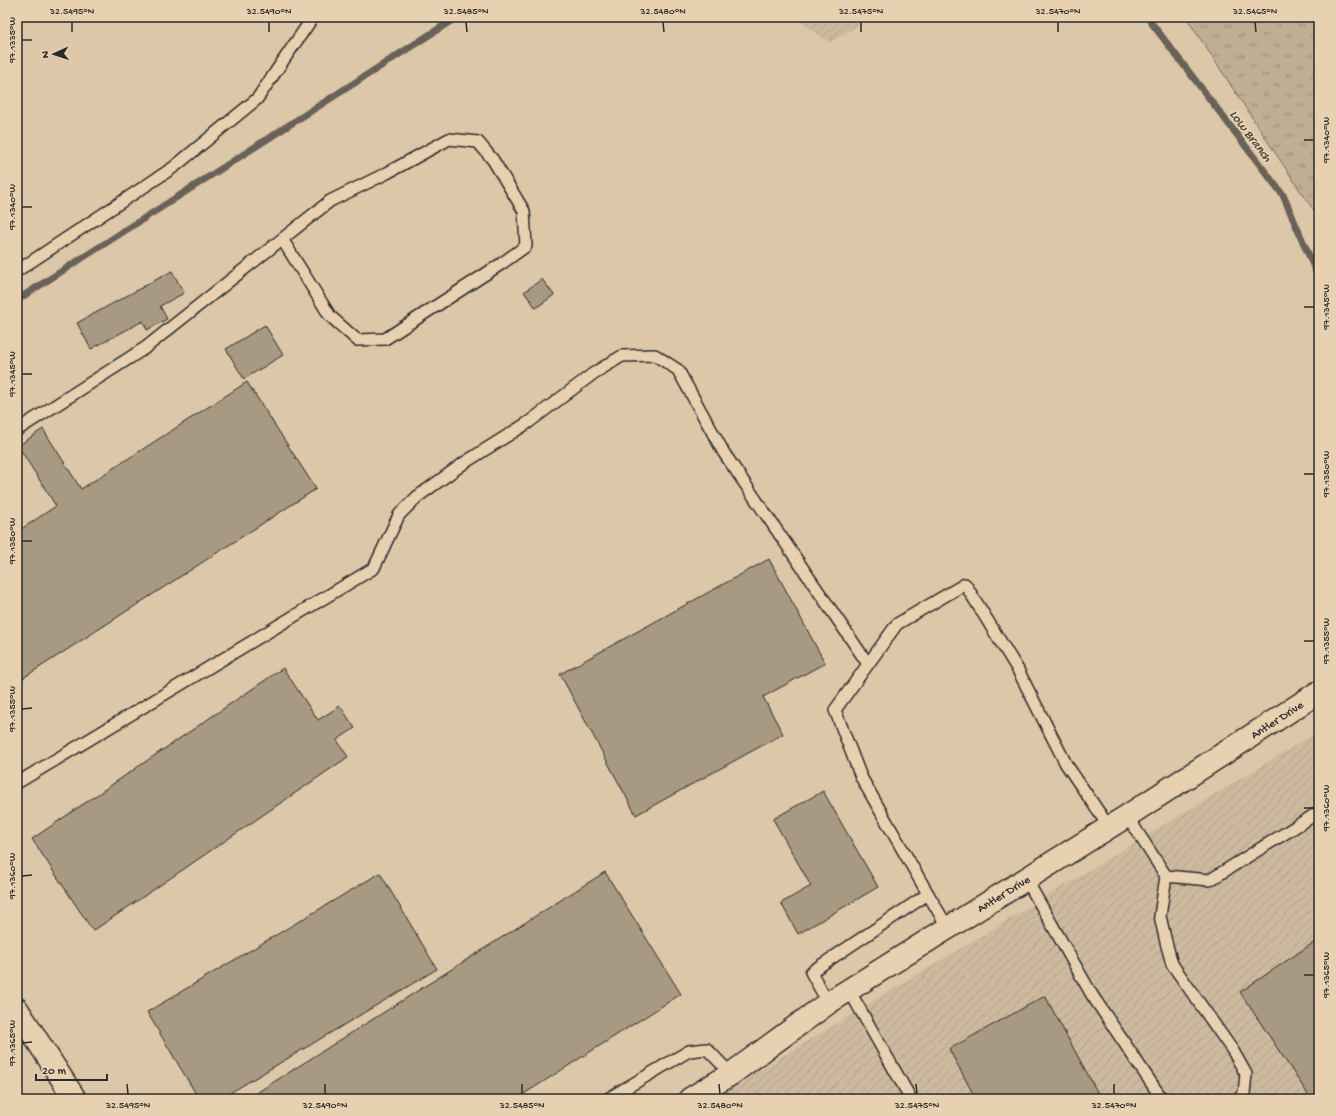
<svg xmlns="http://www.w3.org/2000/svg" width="1336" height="1116" font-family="'Gochi Hand',sans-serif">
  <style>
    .industrial { fill: url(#industrial-furrows) }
    .grass { fill: url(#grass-tufts); stroke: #756c60 }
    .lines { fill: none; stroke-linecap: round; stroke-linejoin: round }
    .stream { stroke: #696258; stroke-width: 7 }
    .building { fill: #a89983; stroke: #2b2b2b }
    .lane-casing { stroke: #2b2b2b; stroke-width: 14 }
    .street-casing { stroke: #2b2b2b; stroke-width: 25 }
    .secondary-casing { stroke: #2b2b2b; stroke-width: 25 }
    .lane { stroke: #e8d1b1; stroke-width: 11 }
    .street { stroke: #e8d1b1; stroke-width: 22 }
    .secondary { stroke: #e8d1b1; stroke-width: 22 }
    .ticks { fill: none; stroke: #2b2b2b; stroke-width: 1.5 }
    .labels { text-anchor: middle; stroke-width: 4; stroke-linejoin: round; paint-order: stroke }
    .street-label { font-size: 12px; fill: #2b2b2b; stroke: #e8d1b1 }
    .water-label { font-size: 13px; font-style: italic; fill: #45423e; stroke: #e8d1b1 }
    .neatline { fill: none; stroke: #2b2b2b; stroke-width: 1.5 }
    .ticks-label { font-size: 10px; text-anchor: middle; fill: #2b2b2b }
  </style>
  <defs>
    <pattern id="industrial-furrows" width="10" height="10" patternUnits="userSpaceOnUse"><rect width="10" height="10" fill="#cdb99e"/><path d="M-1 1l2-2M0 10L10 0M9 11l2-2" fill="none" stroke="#b09f88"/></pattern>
    <pattern id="grass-tufts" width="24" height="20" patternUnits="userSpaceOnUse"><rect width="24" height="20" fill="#bfad94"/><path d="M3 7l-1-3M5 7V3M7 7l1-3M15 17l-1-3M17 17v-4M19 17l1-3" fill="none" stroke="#9b8d79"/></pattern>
  </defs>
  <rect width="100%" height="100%" fill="#ddc7a9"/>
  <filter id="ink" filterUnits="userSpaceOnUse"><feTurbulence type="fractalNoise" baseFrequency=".025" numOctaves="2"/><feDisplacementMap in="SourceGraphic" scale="8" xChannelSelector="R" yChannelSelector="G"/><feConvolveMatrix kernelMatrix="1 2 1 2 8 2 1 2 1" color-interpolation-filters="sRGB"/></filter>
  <g filter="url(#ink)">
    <g class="industrial">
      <polygon points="794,17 871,17 830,43"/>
      <polygon points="1319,731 1319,1099 712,1099"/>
    </g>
    <polygon class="grass" points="1186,17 1319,17 1319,217 1305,198"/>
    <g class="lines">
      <g class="stream">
        <polyline points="1147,17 1283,195 1319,279"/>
        <polyline points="17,300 457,17"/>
      </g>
    </g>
    <g class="building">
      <polygon points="172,271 184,293 160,306 167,319 147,330 143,321 91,349 77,323"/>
      <polygon points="542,279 554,295 536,308 524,292"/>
      <polygon points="265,325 283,355 244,379 226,349"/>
      <polygon points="247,382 316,489 17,682 17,532 56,506 18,446 43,429 81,489"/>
      <polygon points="769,559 825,663 763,697 783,734 636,815 560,674"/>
      <polygon points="283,668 318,720 340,706 355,728 337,740 348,757 93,931 32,839"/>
      <polygon points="823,791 878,887 798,934 781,903 811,886 773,819"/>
      <polygon points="605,872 681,994 516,1099 247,1099"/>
      <polygon points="380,873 437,969 220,1099 199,1099 147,1012"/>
      <polygon points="1319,939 1319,1099 1311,1099 1240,992"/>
      <polygon points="1045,996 1101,1099 976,1099 949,1049"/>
    </g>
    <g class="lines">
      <g class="lane-casing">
        <g id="lane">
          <polyline points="17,271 174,167 257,99 313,17"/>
          <polyline points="17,430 145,348 330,201 387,173 449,139 478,142 493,160 524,211 526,246 501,264 385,339 357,340 330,316 282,239"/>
          <polyline points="17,783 374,568 399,515 417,497 464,463 529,422 594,373 622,356 655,355 678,370 724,453 868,664"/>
          <polyline points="1127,816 1166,876 1210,880 1319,812"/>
          <polyline points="1166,876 1160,916 1166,942 1172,964 1233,1051 1246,1074 1244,1094 1238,1099"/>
          <polyline points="1026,879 1092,995 1162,1099"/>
          <polyline points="928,894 948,928"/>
          <polyline points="849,990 911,1099"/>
          <polyline points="828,1003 811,972 928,894 861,777 835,710 897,624 965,584 1018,670 1066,764 1109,827"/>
          <polyline points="609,1098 689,1051 707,1049 731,1074"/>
        </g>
      </g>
      <g class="street-casing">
        <g id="street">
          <path id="s1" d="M690 1099 731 1074 828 1003 1127 816 1319 692"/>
        </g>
      </g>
      <g class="secondary-casing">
        <polyline id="secondary" points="17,1009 75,1099"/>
      </g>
      <use href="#lane" class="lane"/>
      <use href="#street" class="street"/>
      <use href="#secondary" class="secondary"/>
    </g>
  </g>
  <path class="ticks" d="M72 22V32M269 22V32M466 22 467 32M663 22 664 32M861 22V32M1058 22V32M1255 22 1256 32M22 40H32M1304 140H1314M22 207H32M1304 307H1314M22 374H32M1304 474H1314M22 541H32M1304 641H1314M22 709 32 708M1304 808H1314M22 876 32 875M1304 975H1314M22 1043 32 1042M127 1084 128 1094M325 1084V1094M522 1084V1094M719 1084 720 1094M916 1084 917 1094M1114 1084V1094"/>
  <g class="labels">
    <g class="street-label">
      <text dy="4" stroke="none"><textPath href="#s1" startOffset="699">Antler Drive</textPath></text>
      <text dy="4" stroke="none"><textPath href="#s1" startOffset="375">Antler Drive</textPath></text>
    </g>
    <g class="water-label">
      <text transform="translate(1252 135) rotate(53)" y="5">Low Branch</text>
    </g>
  </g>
  <rect width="1336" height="1116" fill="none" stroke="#e8d1b1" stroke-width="44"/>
  <g transform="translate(54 54) rotate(267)" stroke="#e8d1b1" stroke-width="3" paint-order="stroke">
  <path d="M0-3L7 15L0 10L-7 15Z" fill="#2b2b2b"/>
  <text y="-6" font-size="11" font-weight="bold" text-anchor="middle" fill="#2b2b2b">N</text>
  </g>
  <path d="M36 1074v6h71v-6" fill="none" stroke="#2b2b2b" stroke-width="2"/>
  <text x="42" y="1074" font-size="12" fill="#2b2b2b" stroke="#e8d1b1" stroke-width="3" paint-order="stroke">20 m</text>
  <rect x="22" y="22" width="1292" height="1072" class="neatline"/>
  <g class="ticks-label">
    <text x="72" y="14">32.5495°N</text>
    <text x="269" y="14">32.5490°N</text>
    <text x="466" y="14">32.5485°N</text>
    <text x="663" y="14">32.5480°N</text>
    <text x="861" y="14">32.5475°N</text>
    <text x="1058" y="14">32.5470°N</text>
    <text x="1255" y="14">32.5465°N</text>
    <text transform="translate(11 40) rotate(-90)" y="4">97.1335°W</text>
    <text transform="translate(1325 140) rotate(-90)" y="4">97.1340°W</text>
    <text transform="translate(11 207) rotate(-90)" y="4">97.1340°W</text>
    <text transform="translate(1325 307) rotate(-90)" y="4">97.1345°W</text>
    <text transform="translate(11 374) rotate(-90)" y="4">97.1345°W</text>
    <text transform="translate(1325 474) rotate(-90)" y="4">97.1350°W</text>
    <text transform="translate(11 541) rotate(-90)" y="4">97.1350°W</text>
    <text transform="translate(1325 641) rotate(-90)" y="4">97.1355°W</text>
    <text transform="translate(11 709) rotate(-90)" y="4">97.1355°W</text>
    <text transform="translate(1325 808) rotate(-90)" y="4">97.1360°W</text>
    <text transform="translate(11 876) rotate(-90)" y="4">97.1360°W</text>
    <text transform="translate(1325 975) rotate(-90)" y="4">97.1365°W</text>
    <text transform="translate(11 1043) rotate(-90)" y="4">97.1365°W</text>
    <text x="128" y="1108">32.5495°N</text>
    <text x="325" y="1108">32.5490°N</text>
    <text x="522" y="1108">32.5485°N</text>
    <text x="720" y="1108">32.5480°N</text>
    <text x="917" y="1108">32.5475°N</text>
    <text x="1114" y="1108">32.5470°N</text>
  </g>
</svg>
